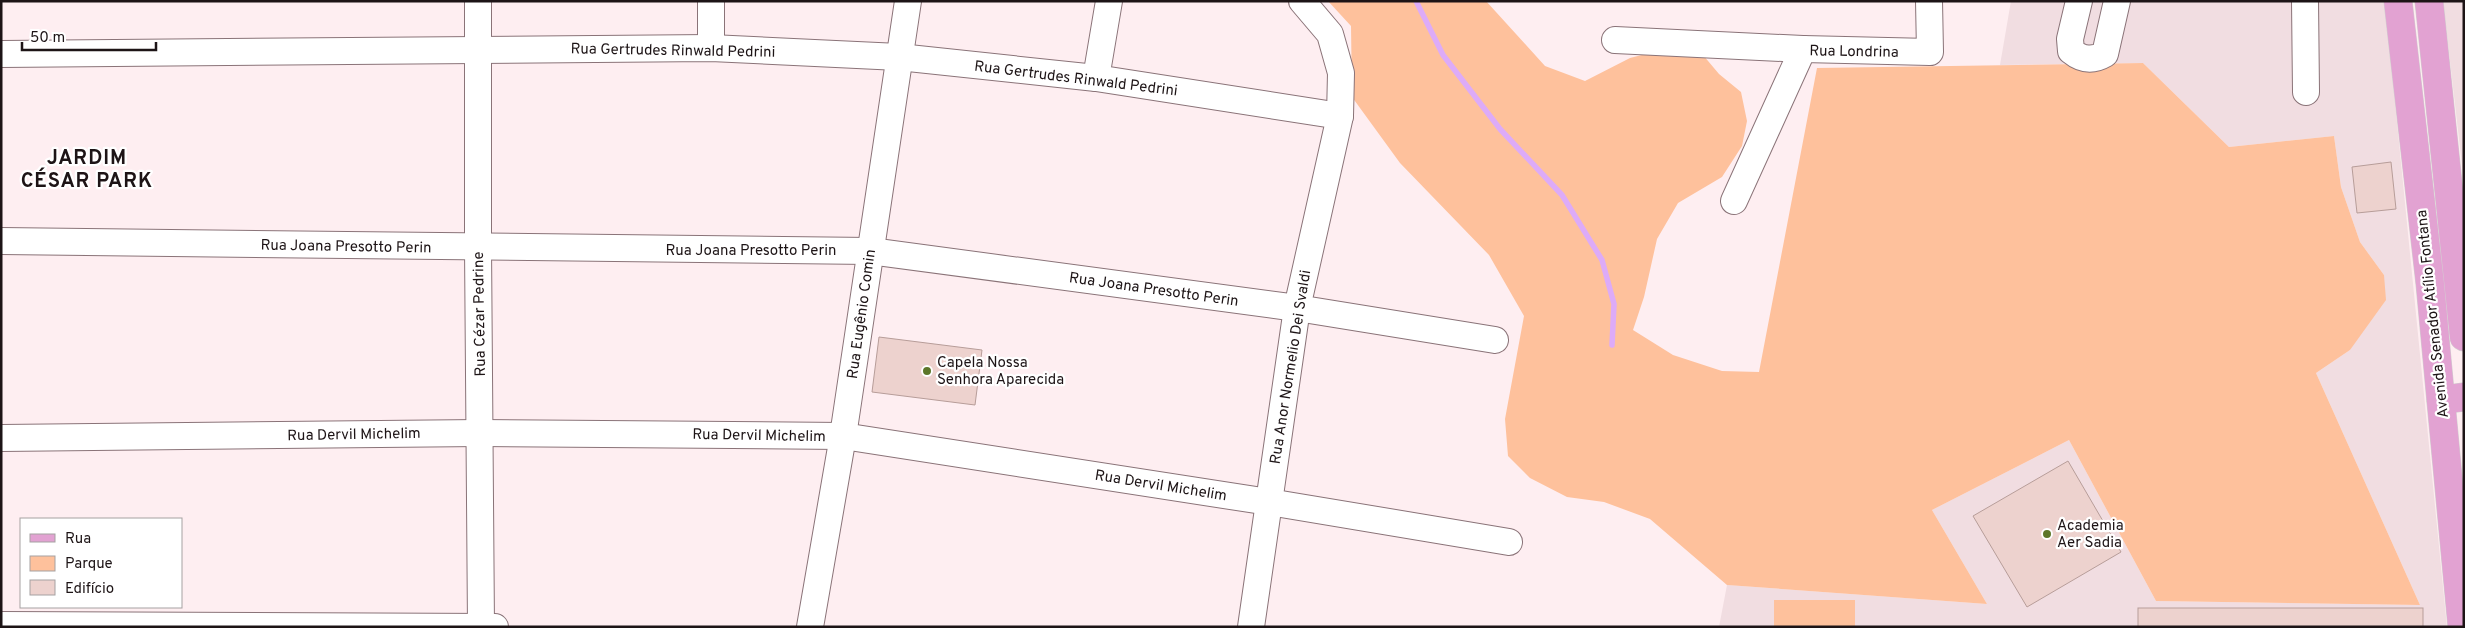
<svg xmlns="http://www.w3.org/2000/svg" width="2465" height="628" font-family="Overpass,sans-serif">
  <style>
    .built { fill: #f1dde1 }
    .green { fill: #fec19c }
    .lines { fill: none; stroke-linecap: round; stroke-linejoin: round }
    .stream { stroke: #ddabf8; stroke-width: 5.5 }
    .building { fill: #edd2ce; stroke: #b79d99 }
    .minor-casing { stroke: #8a7378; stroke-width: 28 }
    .major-casing { stroke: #d2d0d0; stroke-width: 29 }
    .minor { stroke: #fff; stroke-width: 26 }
    .major { stroke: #e2a2d2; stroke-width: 28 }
    .poi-dot { fill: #5c7629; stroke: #fff; stroke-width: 2 }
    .labels { text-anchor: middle; stroke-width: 4.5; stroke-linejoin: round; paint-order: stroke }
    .street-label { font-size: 15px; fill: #1d1416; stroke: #fff }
    .poi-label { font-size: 15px; fill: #1d1416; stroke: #fff; text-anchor: start }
    .district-label { font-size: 20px; font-weight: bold; letter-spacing: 1px; fill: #1d1416; stroke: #fff }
  </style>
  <rect width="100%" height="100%" fill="#feeef1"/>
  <g class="built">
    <polygon points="2011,1 2385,1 2447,627 1719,627 1727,585 1987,604 1932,510 2069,440 2156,601 2420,605 2316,373 2350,350 2384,275 2360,242 2341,187 2334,136 2229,147 2143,63 2000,65"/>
    <polygon points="2443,1 2464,1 2464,182"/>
  </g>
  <g class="green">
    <polygon points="1328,1 1486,1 1545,66 1585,81 1630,58 1661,50 1703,55 1719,74 1741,92 1747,121 1742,146 1722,177 1678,203 1657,239 1644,297 1633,330 1673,355 1722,371 1759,372 1817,68 2143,63 2229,147 2334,136 2341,187 2360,242 2384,275 2386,300 2350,350 2316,373 2420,605 2156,601 2069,440 1932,510 1987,604 1727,585 1650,519 1604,502 1567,497 1530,478 1508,456 1505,419 1524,316 1489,255 1400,163 1352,97 1351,26"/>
    <rect x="1774" y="600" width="81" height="27"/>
  </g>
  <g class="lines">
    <polyline class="stream" points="1416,1 1443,55 1500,129 1562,195 1602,260 1614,304 1612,345"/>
  </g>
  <g class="building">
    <polygon points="2391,162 2396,209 2357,213 2352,167"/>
    <polygon points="879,337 982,350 975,405 872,392"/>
    <polygon points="2068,461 2121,552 2027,607 1973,516"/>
    <rect x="2138" y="608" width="285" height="19"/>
  </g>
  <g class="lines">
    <g class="minor-casing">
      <g id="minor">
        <polyline points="478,1 478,247 481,627"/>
        <path d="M2079 1 2070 39 2071 51C2082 60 2093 61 2105 54L2117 1"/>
        <polyline points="2305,1 2306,92"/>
        <polyline points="1615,40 1803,49"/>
        <polyline points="711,48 711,1"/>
        <polyline points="1,54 711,48 899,57 1096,78 1340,116"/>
        <polyline points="1096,78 1109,1"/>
        <polyline points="1734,201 1803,49 1930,52 1929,1"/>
        <polyline points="1,241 870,251 1297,308 1495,340"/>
        <polyline points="1,438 480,433 843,436 1269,502 1509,542"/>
        <polyline points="1,625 495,627"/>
        <polyline points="810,627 843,436 908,1"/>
        <polyline points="1251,627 1297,308 1340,116 1341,73 1330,34 1302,1"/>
      </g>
    </g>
    <g class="major-casing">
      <g id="major">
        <polyline points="2398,1 2430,284 2462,627"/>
        <polyline points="2429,1 2464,337"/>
        <polyline points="2441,400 2464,397"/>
      </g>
    </g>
    <use href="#minor" class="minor"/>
    <use href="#major" class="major"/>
  </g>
  <g class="poi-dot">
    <circle cx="927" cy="371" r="5"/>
    <circle cx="2047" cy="534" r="5"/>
  </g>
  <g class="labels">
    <g class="street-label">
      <text transform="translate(673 50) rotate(1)" y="5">Rua Gertrudes Rinwald Pedrini</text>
      <text transform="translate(1854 51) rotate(1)" y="5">Rua Londrina</text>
      <text transform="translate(1076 78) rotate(7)" y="5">Rua Gertrudes Rinwald Pedrini</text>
      <text transform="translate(346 246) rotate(1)" y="5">Rua Joana Presotto Perin</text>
      <text x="751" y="255">Rua Joana Presotto Perin</text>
      <text transform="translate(1154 289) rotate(8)" y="5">Rua Joana Presotto Perin</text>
      <text transform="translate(479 314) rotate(-91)" y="5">Rua Cézar Pedrine</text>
      <text transform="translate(861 314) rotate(-82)" y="5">Rua Eugênio Comin</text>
      <text transform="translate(2432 314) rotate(-96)" y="5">Avenida Senador Atílio Fontana</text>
      <text transform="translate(1290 367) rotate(-81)" y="5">Rua Anor Normelio Dei Svaldi</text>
      <text transform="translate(354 434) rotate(-1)" y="5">Rua Dervil Michelim</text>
      <text transform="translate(759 435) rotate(1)" y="5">Rua Dervil Michelim</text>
      <text transform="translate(1161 485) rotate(9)" y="5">Rua Dervil Michelim</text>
    </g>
    <g class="poi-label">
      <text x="937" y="367">Capela Nossa<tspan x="937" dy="17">Senhora Aparecida</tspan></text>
      <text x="2057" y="530">Academia<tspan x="2057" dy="17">Aer Sadia</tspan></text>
    </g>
    <g class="district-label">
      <text x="87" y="164">JARDIM<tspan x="87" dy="23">CÉSAR PARK</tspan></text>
    </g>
  </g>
  <rect width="2465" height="628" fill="none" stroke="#1d1416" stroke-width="5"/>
  <rect x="20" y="518" width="162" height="90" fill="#ffffff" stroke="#a5a1a2"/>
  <rect x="30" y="534" width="25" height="8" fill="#e2a2d2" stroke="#a5a1a2"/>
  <text x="65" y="543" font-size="15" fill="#1d1416">Rua</text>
  <rect x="30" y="556" width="25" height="15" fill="#fec19c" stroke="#a5a1a2"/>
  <text x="65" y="568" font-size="15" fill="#1d1416">Parque</text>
  <rect x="30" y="580" width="25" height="15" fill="#edd2ce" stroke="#a5a1a2"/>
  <text x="65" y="593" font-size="15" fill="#1d1416">Edifício</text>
  <path d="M22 42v8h134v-8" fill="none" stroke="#1d1416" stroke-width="2.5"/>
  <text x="30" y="42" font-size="15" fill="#1d1416" stroke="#ffffff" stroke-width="4" paint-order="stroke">50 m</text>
</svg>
